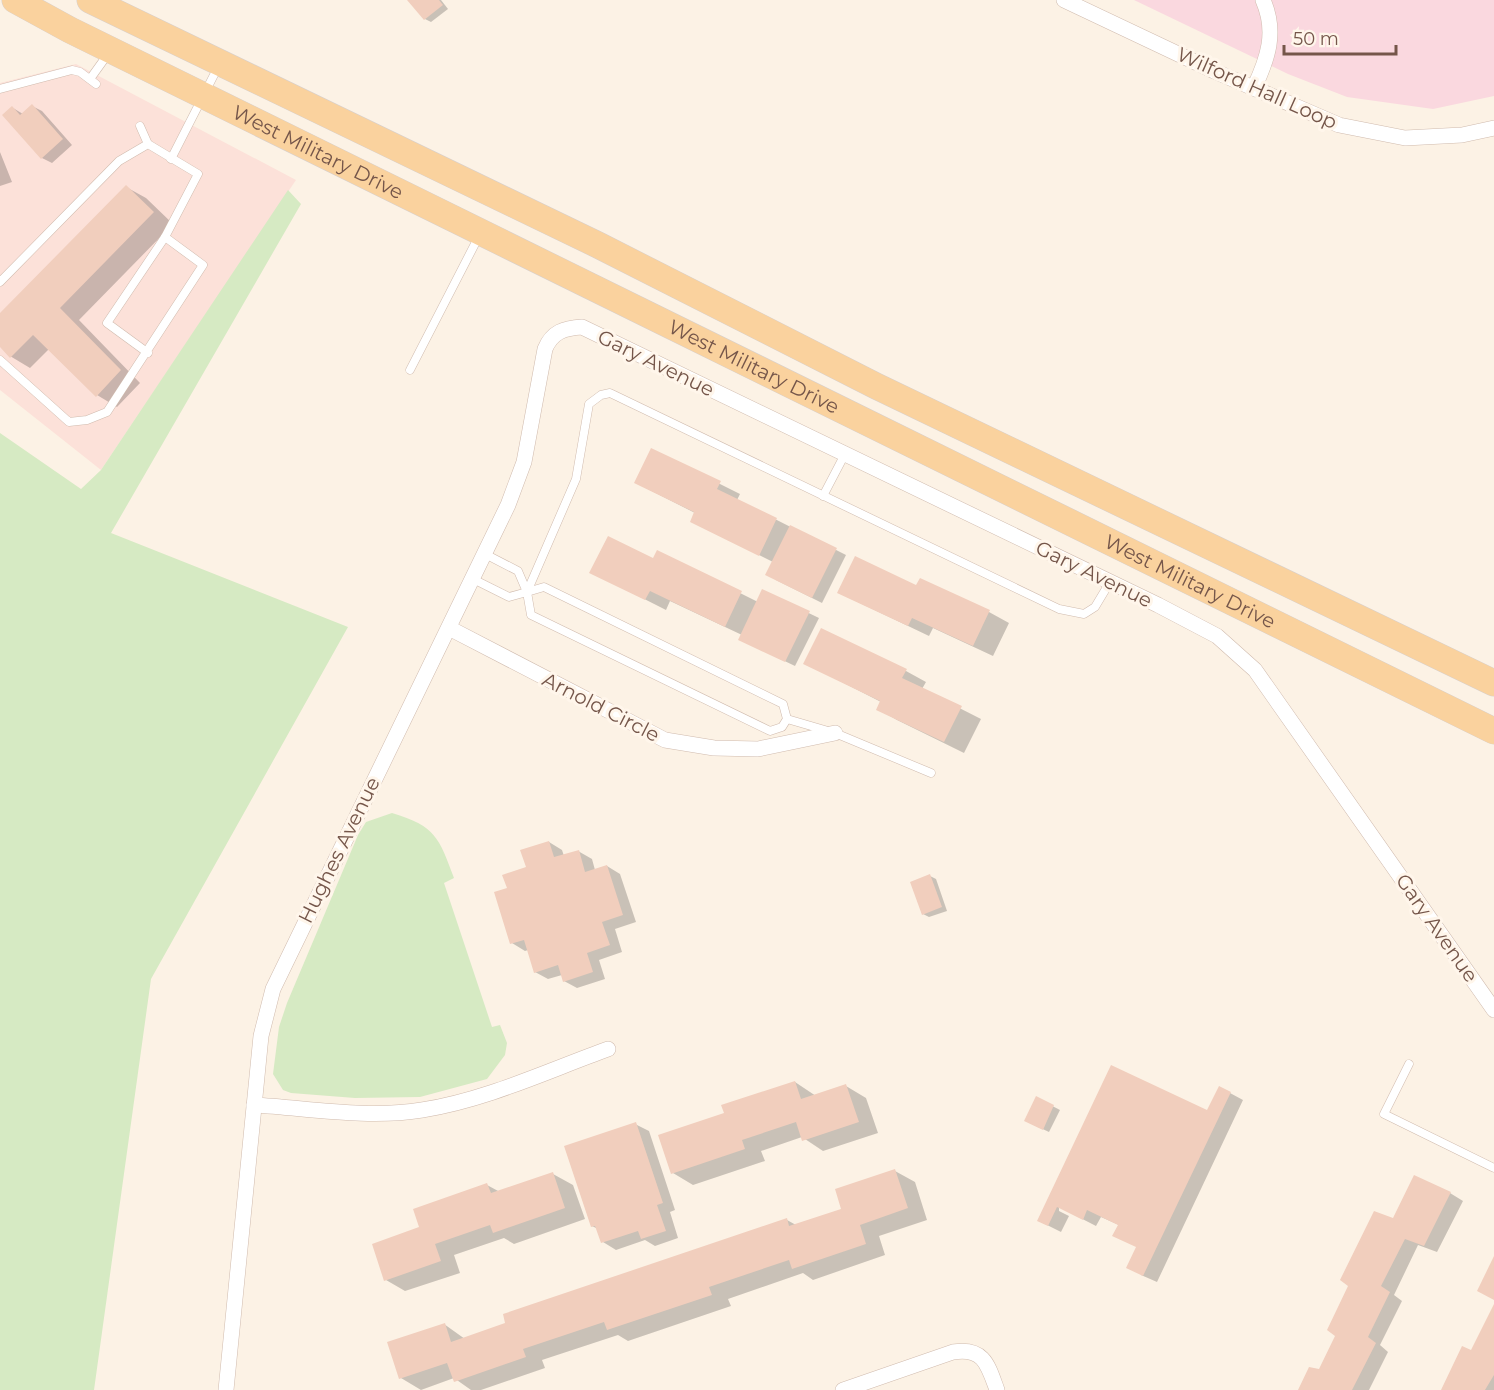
<svg xmlns="http://www.w3.org/2000/svg" width="1494" height="1390" font-family="Montserrat,sans-serif">
  <style>
    .commercial { fill: #fce1d9 }
    .medical { fill: #fad8df }
    .green { fill: #d6eac3 }
    .shadow { fill: #0003 }
    .building { fill: #f1cebd }
    .lines { fill: none; stroke-linecap: round; stroke-linejoin: round }
    .lane-casing { stroke: #d0bbae; stroke-width: 9 }
    .street-casing { stroke: #d0bbae; stroke-width: 16 }
    .primary-casing { stroke: #d8d0cc; stroke-width: 27 }
    .lane { stroke: #fff; stroke-width: 8 }
    .street { stroke: #fff; stroke-width: 15 }
    .primary { stroke: #fad29e; stroke-width: 26 }
    .labels { text-anchor: middle; stroke-width: 6; stroke-linejoin: round; paint-order: stroke }
    .street-label { font-size: 20px; fill: #75564a; stroke: #fff6eb }
  </style>
  <rect width="100%" height="100%" fill="#fcf2e5"/>
  <polygon class="commercial" points="76,64 296,180 101,470 0,390 0,83"/>
  <polygon class="medical" points="1134,0 1494,0 1494,96 1433,109 1347,97 1288,74"/>
  <g class="green">
    <polygon points="288,190 301,204 111,533 348,627 151,979 94,1390 0,1390 0,433 81,489 101,470"/>
    <path d="M392 813C436 826 439 838 454 878L444 883 492 1027 500 1025 507 1043 505 1055 487 1079 420 1097 355 1098 291 1093 283 1090 273 1074 279 1027 287 1003 358 835 366 822Z"/>
  </g>
  <g class="shadow">
    <polygon points="410,0 441,0 448,9 431,22 425,19"/>
    <polygon points="32,106 42,111 72,145 52,163 42,158 13,108 23,114"/>
    <polygon points="0,152 12,182 0,186"/>
    <polygon points="126,187 146,198 173,224 79,320 140,383 117,407 97,395 49,349 30,368 10,356 0,345 0,315"/>
    <polygon points="652,450 740,494 737,500 846,555 822,603 776,580 773,562 691,521 695,513 636,483"/>
    <polygon points="658,552 758,602 763,591 819,618 795,666 749,644 742,635 670,601 666,610 591,572 654,560"/>
    <polygon points="917,587 989,612 1009,623 993,656 933,628 929,636 839,593"/>
    <polygon points="805,663 906,671 926,682 922,689 981,719 964,753 897,720 878,709 881,702"/>
    <polygon points="549,842 562,850 564,856 578,851 592,859 595,870 607,866 620,874 636,922 615,929 622,952 599,960 605,979 577,988 564,981 562,975 548,979 535,972 528,950 525,951 512,943 508,889"/>
    <polygon points="930,876 936,879 947,911 929,917 923,914"/>
    <polygon points="1112,1067 1208,1112 1230,1093 1243,1100 1157,1282 1141,1275 1138,1248 1119,1225 1101,1217 1096,1226 1059,1207 1059,1211 1069,1216 1061,1232 1039,1221"/>
    <polygon points="795,1082 816,1096 846,1086 866,1098 878,1133 823,1151 802,1137 761,1151 765,1161 693,1185 673,1173 726,1114"/>
    <polygon points="1037,1098 1060,1110 1049,1132 1032,1124"/>
    <polygon points="635,1124 649,1131 675,1210 670,1212 678,1238 655,1246 645,1240 616,1250 603,1242 598,1229 592,1226"/>
    <polygon points="895,1171 915,1182 927,1220 879,1236 885,1255 813,1280 803,1273 728,1299 731,1306 628,1341 618,1335 542,1360 545,1368 481,1390 471,1390 454,1378 421,1390 401,1378 444,1324 465,1339 787,1220 796,1225 843,1209"/>
    <polygon points="553,1174 573,1185 585,1219 514,1244 504,1238 454,1255 460,1273 405,1291 386,1280 421,1228 487,1185 500,1192"/>
    <polygon points="1450,1193 1463,1201 1437,1252 1418,1245 1394,1295 1402,1301 1380,1345 1388,1352 1369,1390 1299,1390 1320,1370 1394,1220"/>
    <polygon points="1494,1307 1494,1390 1443,1390 1471,1352"/>
  </g>
  <g class="building">
    <polygon points="407,0 439,0 443,5 424,20"/>
    <polygon points="32,104 63,139 41,159 2,115 12,106 20,115"/>
    <polygon points="126,185 154,212 60,308 121,370 96,397 33,335 10,358 0,347 0,313"/>
    <polygon points="651,448 721,481 717,489 777,518 759,556 690,522 694,512 634,483"/>
    <polygon points="790,525 837,548 812,598 765,575"/>
    <polygon points="608,536 653,558 657,550 742,591 725,627 650,591 645,600 589,573"/>
    <polygon points="855,556 916,585 920,578 990,610 973,646 912,618 908,626 837,593"/>
    <polygon points="762,589 810,611 785,662 738,640"/>
    <polygon points="821,628 907,669 902,678 962,706 944,742 876,710 880,701 803,664"/>
    <polygon points="549,841 554,857 579,850 585,872 607,865 623,915 602,922 610,945 587,953 593,972 563,982 558,965 534,973 524,940 510,944 494,892 507,888 502,875 526,867 520,850"/>
    <polygon points="930,874 942,907 922,915 910,882"/>
    <polygon points="1111,1065 1207,1110 1219,1086 1231,1092 1143,1276 1126,1268 1136,1247 1112,1236 1118,1225 1087,1210 1083,1220 1057,1207 1048,1226 1037,1221"/>
    <polygon points="795,1081 801,1099 846,1084 859,1122 802,1141 796,1122 742,1140 745,1149 671,1174 658,1135 724,1113 721,1105"/>
    <polygon points="1036,1096 1054,1105 1043,1130 1024,1121"/>
    <polygon points="636,1122 663,1203 657,1205 666,1231 641,1239 638,1231 601,1243 595,1226 591,1227 564,1146"/>
    <polygon points="895,1169 908,1208 860,1225 866,1244 792,1269 789,1260 709,1287 712,1295 607,1330 604,1322 523,1349 526,1357 454,1382 447,1363 399,1379 387,1342 445,1323 451,1342 505,1323 503,1314 787,1218 789,1226 841,1209 835,1189"/>
    <polygon points="553,1172 565,1208 493,1233 490,1225 435,1244 441,1261 384,1281 372,1244 419,1227 413,1209 487,1183 491,1193"/>
    <polygon points="1414,1175 1451,1192 1424,1246 1405,1239 1381,1286 1390,1292 1368,1337 1376,1343 1352,1390 1298,1390 1309,1367 1319,1369 1335,1336 1327,1330 1348,1286 1340,1280 1374,1211 1393,1218"/>
    <polygon points="1494,1256 1494,1300 1477,1291"/>
    <polygon points="1494,1304 1494,1375 1485,1390 1441,1390 1462,1346 1471,1350"/>
  </g>
  <g class="lines">
    <g class="lane-casing">
      <g id="lane">
        <polyline points="90,79 108,54"/>
        <polyline points="0,89 72,70 80,72 96,84"/>
        <polyline points="140,126 148,144"/>
        <polyline points="171,159 218,67"/>
        <polyline points="0,282 119,161 148,144 198,174 165,237 203,265 107,412 87,420 69,422 0,360"/>
        <polyline points="148,353 107,323 165,237"/>
        <polyline points="410,370 479,236"/>
        <polyline points="823,496 845,454"/>
        <polyline points="473,579 509,597 527,592 518,571 485,554"/>
        <polyline points="527,592 544,587 783,704 787,719 782,727 770,731 531,615 527,592 576,479 589,404 601,395 610,393 1059,609 1084,614 1095,607 1110,582"/>
        <polyline points="787,719 835,733 931,773"/>
        <polyline points="1409,1064 1384,1114 1494,1168"/>
      </g>
    </g>
    <g class="street-casing">
      <g id="street">
        <polyline points="1064,0 1214,71 1339,125 1405,138 1462,135 1494,128"/>
        <path d="M1254 88C1268 58 1277 32 1263 0"/>
        <polyline points="449,628 665,740 714,748 758,749 835,733"/>
        <path d="M254 1105C308 1108 367 1119 422 1110 486 1100 547 1071 608 1049"/>
        <path d="M226 1390 261 1036 273 989 508 505 524 462 545 349C552 332 564 328 582 327L1158 605 1217 636 1255 670 1494 1010"/>
        <path d="M843 1390 953 1352C984 1347 988 1365 997 1390"/>
      </g>
    </g>
    <g class="primary-casing">
      <g id="primary">
        <path id="s1" d="M15 0 70 30 1494 731"/>
        <polyline points="90,0 598,245 876,386 1494,683"/>
      </g>
    </g>
    <use href="#lane" class="lane"/>
    <use href="#street" class="street"/>
    <use href="#primary" class="primary"/>
  </g>
  <g class="labels">
    <g class="street-label">
      <text transform="translate(1257 88) rotate(24)" y="7">Wilford Hall Loop</text>
      <text dy="7" stroke="none"><textPath href="#s1" startOffset="339">West Military Drive</textPath></text>
      <text transform="translate(656 363) rotate(26)" y="7">Gary Avenue</text>
      <text dy="7" stroke="none"><textPath href="#s1" startOffset="825">West Military Drive</textPath></text>
      <text transform="translate(1094 574) rotate(26)" y="7">Gary Avenue</text>
      <text dy="7" stroke="none"><textPath href="#s1" startOffset="1311">West Military Drive</textPath></text>
      <text transform="translate(601 707) rotate(27)" y="7">Arnold Circle</text>
      <text transform="translate(339 850) rotate(-64)" y="7">Hughes Avenue</text>
      <text transform="translate(1437 928) rotate(55)" y="7">Gary Avenue</text>
    </g>
  </g>
  <path d="M1284 45v9h112v-9" fill="none" stroke="#75564a" stroke-width="3"/>
  <text x="1293" y="45" font-size="18" fill="#75564a" stroke="#fff6eb" stroke-width="4.5" paint-order="stroke">50 m</text>
</svg>
